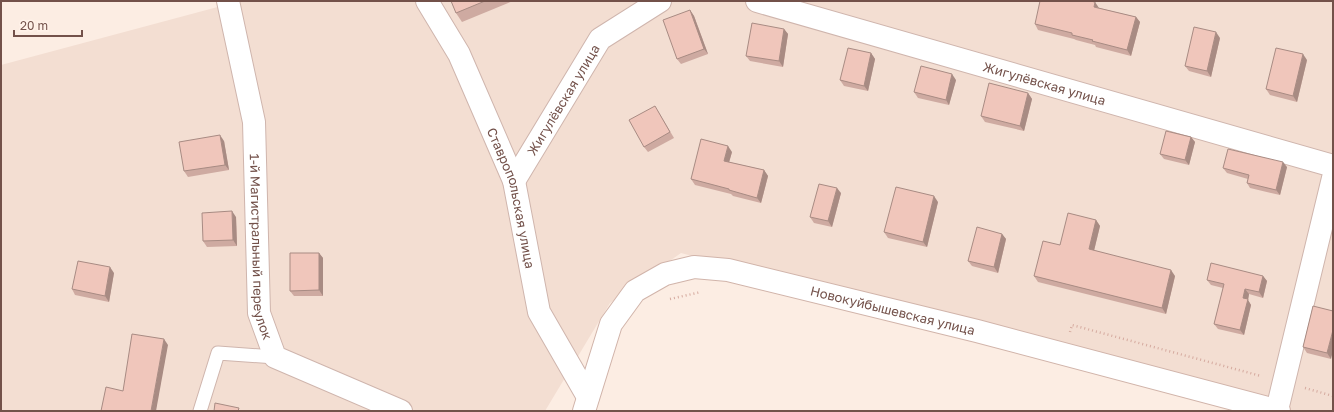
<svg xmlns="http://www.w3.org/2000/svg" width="1334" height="412" font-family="'Golos Text',sans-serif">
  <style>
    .residential { fill: #f3ded2 }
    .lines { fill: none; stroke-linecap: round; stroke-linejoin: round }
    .lane-casing { stroke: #cfb5ad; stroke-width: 15 }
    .street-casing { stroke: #cfb5ad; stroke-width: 24 }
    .secondary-casing { stroke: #d1b4aa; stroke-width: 24 }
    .path { stroke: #d5aa9f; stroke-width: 2.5; stroke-dasharray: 1 3; stroke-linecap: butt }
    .lane { stroke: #fff; stroke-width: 13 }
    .street { stroke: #fff; stroke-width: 22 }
    .secondary { stroke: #fff; stroke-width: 22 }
    .wall { fill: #ceaaa1 }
    .shaded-wall { fill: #a88b83 }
    .building { fill: #f0c6bb; stroke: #a88b83 }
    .labels { text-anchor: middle; stroke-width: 3; stroke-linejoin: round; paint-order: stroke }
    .street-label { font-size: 13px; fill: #73514a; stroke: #fff2e9 }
  </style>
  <rect width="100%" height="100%" fill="#fcede3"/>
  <polygon class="residential" points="240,1 1333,1 1333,411 1279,411 681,253 610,303 545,411 1,411 1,65"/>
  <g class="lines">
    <g class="lane-casing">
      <polyline id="lane" points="200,411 218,353 275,357"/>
    </g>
    <g class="street-casing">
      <g id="street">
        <path id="s1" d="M228 1 254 122 259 313 275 357 401 411"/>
        <path id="s2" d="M427 1 459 54 514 181 539 312 588 397"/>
        <path id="s3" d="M757 1 1333 166"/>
        <path id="s4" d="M514 181 600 39 660 1"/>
        <polyline points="1277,410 1333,178"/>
      </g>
    </g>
    <g class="secondary-casing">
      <g id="secondary">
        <path id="s5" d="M584 411 611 324 635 291 665 274 694 267 728 270 977 331 1279 411"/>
      </g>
    </g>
    <g class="path">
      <polyline points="670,299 701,292"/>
      <polyline points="1070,332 1072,325 1261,376"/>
      <polyline points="1305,388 1333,396"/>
    </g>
    <use href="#lane" class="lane"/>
    <use href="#street" class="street"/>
    <use href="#secondary" class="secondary"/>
  </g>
  <g class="wall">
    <polygon points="451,1 513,1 462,22 456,13"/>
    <polygon points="1099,8 1136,17 1140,22 1131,56 1096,47 1095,45 1076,40 1074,39 1038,30 1035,24"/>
    <polygon points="690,10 694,16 708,54 681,64 677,59"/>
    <polygon points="784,29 788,34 783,67 750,61 746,56"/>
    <polygon points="1220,38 1211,77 1189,71 1185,66"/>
    <polygon points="871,53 875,59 868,91 844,86 840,80"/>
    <polygon points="1307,60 1297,102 1270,95 1266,89"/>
    <polygon points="956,80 949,105 918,98 914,92"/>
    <polygon points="1028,93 1032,99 1024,131 985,122 981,116"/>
    <polygon points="658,111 674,138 648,152 644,147"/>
    <polygon points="1191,137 1195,142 1189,165 1164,159 1160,154"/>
    <polygon points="224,141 229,170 188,177 184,171"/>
    <polygon points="732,152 729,162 764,170 768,176 761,203 733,196 731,194 695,185 691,179"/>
    <polygon points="1287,167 1280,195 1250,188 1247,183 1248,179 1227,173 1223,168"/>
    <polygon points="841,193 832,227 814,223 810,217"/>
    <polygon points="938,202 927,247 888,238 884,232"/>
    <polygon points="236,217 237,246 207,247 203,241"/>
    <polygon points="1096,220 1100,226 1094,250 1175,276 1166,314 1038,282 1034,276 1060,245"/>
    <polygon points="1002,234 1006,239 998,273 972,266 968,261"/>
    <polygon points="319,253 323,258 323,296 294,296 290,291"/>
    <polygon points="114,273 109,302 75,295 72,289"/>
    <polygon points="1263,276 1267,281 1263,298 1249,294 1248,300 1251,305 1244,335 1218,329 1214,324 1223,288 1211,285 1207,280"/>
    <polygon points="1313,306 1331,359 1307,353 1303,347"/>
  </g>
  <g class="shaded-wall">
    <polygon points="1095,2 1099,8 1094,7"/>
    <polygon points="690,10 694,16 708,54 704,49"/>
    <polygon points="1136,17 1140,22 1131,56 1127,50"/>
    <polygon points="784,29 788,34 783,67 779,61"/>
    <polygon points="1216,32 1220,38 1211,77 1207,71"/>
    <polygon points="871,53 875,59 868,91 864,86"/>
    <polygon points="1303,54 1307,60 1297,102 1293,96"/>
    <polygon points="952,74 956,80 949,105 946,100"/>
    <polygon points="1028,93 1032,99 1024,131 1020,126"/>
    <polygon points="220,135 224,141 229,170 225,165"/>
    <polygon points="1191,137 1195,142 1189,165 1185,160"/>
    <polygon points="728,146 732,152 728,166 724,161"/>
    <polygon points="1283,162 1287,167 1280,195 1276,190"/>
    <polygon points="764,170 768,176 761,203 757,198"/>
    <polygon points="837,188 841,193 832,227 828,221"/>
    <polygon points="934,196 938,202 927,247 923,242"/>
    <polygon points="232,211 236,217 237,246 233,240"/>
    <polygon points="1096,220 1100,226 1093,255 1089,249"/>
    <polygon points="1002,234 1006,239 998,273 994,267"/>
    <polygon points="319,253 323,258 323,296 319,290"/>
    <polygon points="110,267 114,273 109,302 105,296"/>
    <polygon points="1171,270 1175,276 1166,314 1162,308"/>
    <polygon points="1263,276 1267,281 1263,298 1259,292"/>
    <polygon points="1245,289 1249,294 1248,300 1251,305 1244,335 1240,330 1243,298"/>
    <polygon points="1333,330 1333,351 1331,359 1327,353"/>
    <polygon points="164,339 168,345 156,411 151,411"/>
  </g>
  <g class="building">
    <polygon points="451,1 485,1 456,13"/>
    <polygon points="1040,1 1090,1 1095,2 1094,7 1136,17 1127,50 1092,41 1093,40 1072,35 1072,33 1035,24"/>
    <polygon points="690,10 704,49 677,59 663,20"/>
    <polygon points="752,23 784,29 779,61 746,56"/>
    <polygon points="1194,27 1216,32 1207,71 1185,66"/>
    <polygon points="848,48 871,53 864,86 840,80"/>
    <polygon points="1276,48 1303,54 1293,96 1266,89"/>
    <polygon points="921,66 952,74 946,100 914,92"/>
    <polygon points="989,83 1028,93 1020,126 981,116"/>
    <polygon points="655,106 670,132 644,147 629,120"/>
    <polygon points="1166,131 1191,137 1185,160 1160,154"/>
    <polygon points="220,135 225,165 184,171 179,142"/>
    <polygon points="701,139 728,146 724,161 764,170 757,198 729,190 729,189 691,179"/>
    <polygon points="1228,149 1283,162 1276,190 1247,183 1249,175 1223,168"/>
    <polygon points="819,184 837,188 828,221 810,217"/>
    <polygon points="896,187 934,196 923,242 884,232"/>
    <polygon points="232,211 233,240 203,241 202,213"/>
    <polygon points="1068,213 1096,220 1089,249 1171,270 1162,308 1034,276 1043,241 1060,245"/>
    <polygon points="977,227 1002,234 994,267 968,261"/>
    <polygon points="290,253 319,253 319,290 290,291"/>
    <polygon points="78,261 110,267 105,296 72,289"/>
    <polygon points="1211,263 1263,276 1259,292 1245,289 1243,298 1248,299 1240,330 1214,324 1224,284 1207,280"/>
    <polygon points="1313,306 1333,311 1333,330 1327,353 1303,347"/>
    <polygon points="132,334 164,339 151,411 101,411 106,387 123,391"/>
    <polygon points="215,403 239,408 238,411 214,411"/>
  </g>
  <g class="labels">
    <g class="street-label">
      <text dy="5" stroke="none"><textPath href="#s3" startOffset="299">Жигулёвская улица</textPath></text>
      <text dy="5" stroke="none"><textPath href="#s4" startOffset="95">Жигулёвская улица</textPath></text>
      <text dy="5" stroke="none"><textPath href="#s2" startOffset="216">Ставропольская улица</textPath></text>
      <text dy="5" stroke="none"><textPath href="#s1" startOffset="249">1-й Магистральный переулок</textPath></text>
      <text dy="5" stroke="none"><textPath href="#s5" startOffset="400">Новокуйбышевская улица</textPath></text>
    </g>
  </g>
  <rect width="1334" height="412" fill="none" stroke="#73514a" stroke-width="4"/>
  <path d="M14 30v6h68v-6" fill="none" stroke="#73514a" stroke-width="2"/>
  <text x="20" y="30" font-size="12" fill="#73514a" stroke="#fff2e9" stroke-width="3" paint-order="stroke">20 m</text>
</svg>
